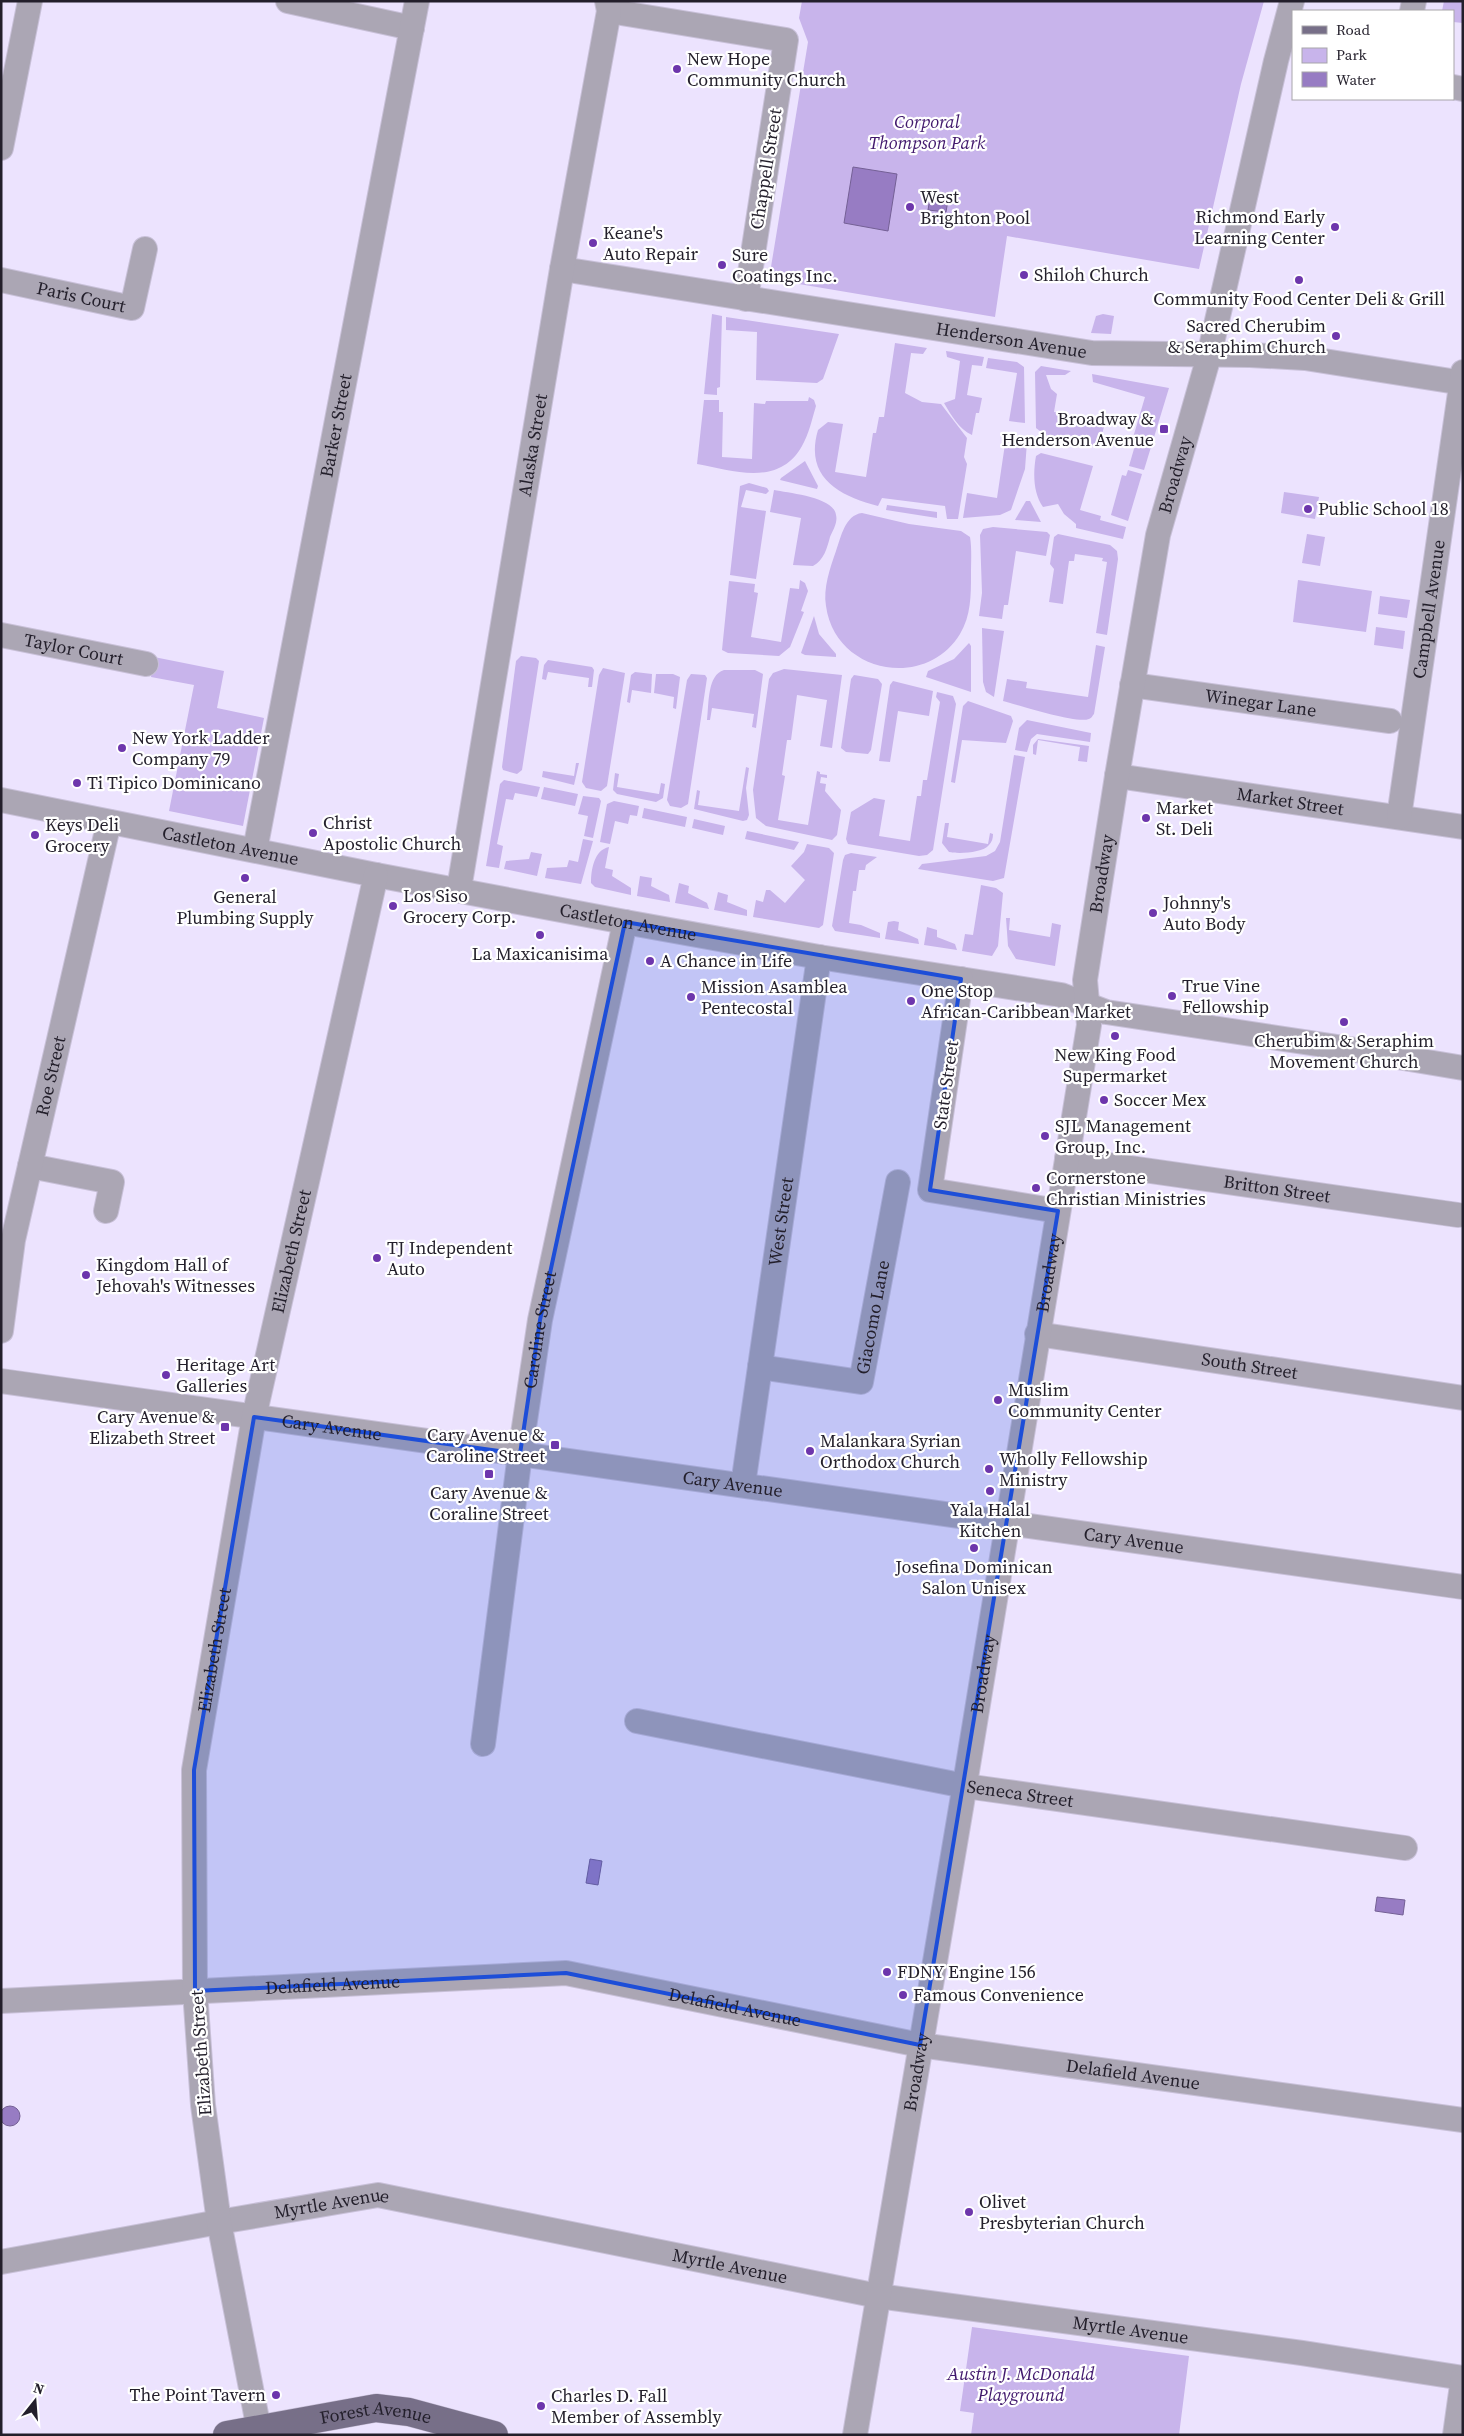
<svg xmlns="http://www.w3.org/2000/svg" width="1464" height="2436" font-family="'Source Serif 4',serif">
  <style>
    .green { fill: #c8b4eb }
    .water { fill: #977cc3; stroke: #746095 }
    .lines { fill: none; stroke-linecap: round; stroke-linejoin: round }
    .minor-casing { stroke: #c8c0d8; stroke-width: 26 }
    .major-casing { stroke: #c8c0d8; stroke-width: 29 }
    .minor { stroke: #aba6b4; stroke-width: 24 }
    .major { stroke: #776f88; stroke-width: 28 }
    .marked { fill: #1d4ed8; fill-opacity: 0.2; stroke: #1d4ed8; stroke-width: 4; stroke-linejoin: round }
    .poi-dot { fill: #6d36ac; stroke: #fff; stroke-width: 2 }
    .labels { text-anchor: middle; stroke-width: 4.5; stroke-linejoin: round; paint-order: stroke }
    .poi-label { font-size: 18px; fill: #231f2b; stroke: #fff; text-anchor: start }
    .park-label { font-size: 18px; font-style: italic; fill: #41186d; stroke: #fff }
    .street-label { font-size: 18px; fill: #231f2b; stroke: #fff }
  </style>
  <rect width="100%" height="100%" fill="#ece3fe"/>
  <g class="green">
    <polygon points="802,1 1264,1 1241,84 1199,269 1007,236 995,317 769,279 808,42 799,18"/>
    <polygon points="1444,1 1463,2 1463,23 1453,22 1453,11 1442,11"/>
    <polygon points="712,314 722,316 720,387 717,388 717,395 704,394"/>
    <polygon points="1103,314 1114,316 1111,334 1091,333 1096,316"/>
    <polygon points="726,317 839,334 823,379 817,383 756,380 757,332 726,330"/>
    <path d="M895 343 927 348 923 354 911 353 905 393 922 402 941 404 967 438 964 457 967 464 958 519H947L945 506 882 498 878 506C839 496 804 477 818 430L828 422 843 424 835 472 866 477 873 433H876L879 417H884Z"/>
    <path d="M946 351 984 357 982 366 972 365 967 395 982 398 979 413H976L972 435C959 429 951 415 944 403L955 399 960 361 947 357Z"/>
    <polygon points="988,358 1017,362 1024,367 1025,423 1009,421 1017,373 986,368"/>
    <polygon points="1041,366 1071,371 1065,375 1046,375 1051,389 1057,394 1054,412 1073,415 1072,419 1104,427 1100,441 1097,440 1095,446 1044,434 1036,428 1035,372"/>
    <polygon points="1092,374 1169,388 1144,470 1129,466 1136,442 1132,441 1145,397 1093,382"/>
    <path d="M809 397 814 400 816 406C812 419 809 434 802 446 779 487 734 471 697 464L704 400H719V412H723L722 457 752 459 754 403 765 404 766 401H808Z"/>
    <polygon points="1018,437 1023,437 1027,442 1025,469 1011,510 1000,515 963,518 967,493 997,498 1005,444 1017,445"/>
    <path d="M1041 453 1093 466 1080 510 1101 516 1100 520 1126 527 1123 539 1076 528V524L1064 514 1058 504 1043 507C1033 493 1033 473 1036 456Z"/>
    <polygon points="805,461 818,486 817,489 780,480 781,478"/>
    <polygon points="1128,470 1142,474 1128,521 1111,515 1122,475 1126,476"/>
    <polygon points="749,483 767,488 769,491 766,494 746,490 741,507 766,511 756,579 730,575 740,486"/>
    <path d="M774 490C789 493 834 497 836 515 838 522 833 530 830 537 827 548 824 560 813 566L793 565 801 518 770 512Z"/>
    <polygon points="1284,492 1319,497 1315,519 1281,513"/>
    <polygon points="1026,501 1030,501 1041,522 1015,520"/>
    <polygon points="887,505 937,512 937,518 886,510"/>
    <path d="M862 513 909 524 961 531 970 537C972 549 971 563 971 575 971 595 971 616 960 634 925 691 835 673 826 606 823 588 830 568 836 551 841 537 845 515 862 513Z"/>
    <polygon points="993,527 1047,532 1050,535 1046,556 1016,551 1008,605 1004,605 1002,619 979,616 982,593 980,535 983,529"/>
    <polygon points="1058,534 1110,545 1117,551 1118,559 1107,635 1096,633 1107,562 1102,561 1103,558 1075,554 1074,561 1069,561 1063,604 1049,602 1054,569 1050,564 1054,537"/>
    <polygon points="1307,534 1325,537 1320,566 1302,563"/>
    <polygon points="800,580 805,583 808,591 801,611 804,612 790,647 779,656 728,653 722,650 729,581 755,584 754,592 758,593 751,637 781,642 790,588 799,589"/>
    <polygon points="1298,580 1372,591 1366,632 1293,622"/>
    <polygon points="1380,596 1410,600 1407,618 1378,614"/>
    <polygon points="814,616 819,634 836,654 836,657 805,655 801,653"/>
    <polygon points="1376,627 1405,631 1403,649 1374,645"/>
    <polygon points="982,628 1004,631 994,697 986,692 983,682"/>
    <polygon points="969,643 971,646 971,692 926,677 928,671 954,659"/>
    <path d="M1096 645 1105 647 1094 714C1092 716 1092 718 1089 719 1077 724 1018 705 1003 701L1007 679 1027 682 1026 688 1088 697Z"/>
    <polygon points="521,656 536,658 539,661 522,770 517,774 503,770 502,767 516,661"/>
    <polygon points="154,657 224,671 217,708 264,718 243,826 169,811 194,685 151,677"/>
    <polygon points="548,660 592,667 594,670 592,687 588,687 589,678 548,672 546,680 542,679 544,665"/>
    <polygon points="603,668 625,673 607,786 601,791 586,788 582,782 599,675"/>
    <polygon points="784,669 842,675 832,748 820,746 827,700 797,695 791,740 787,740 782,775 785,776 778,820 808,825 817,771 820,772 820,774 827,775 827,778 821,777 820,783 826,784 825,791 841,810 837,835 832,840 766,826 756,818 753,790 769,679 773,673"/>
    <path d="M724 670H755L763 674 756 728 752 727 754 714 712 708 710 720H707C709 704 707 675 724 670Z"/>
    <polygon points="635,672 652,674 651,693 632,690 630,703 627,702 631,675"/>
    <polygon points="656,674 673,674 680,677 676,709 673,708 674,697 654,693"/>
    <polygon points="691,674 705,675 707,678 688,804 681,808 670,806 667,800 687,680"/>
    <polygon points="854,675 878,679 882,684 871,750 868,754 846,752 841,748 851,679"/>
    <polygon points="893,681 933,691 929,716 898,711 890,762 879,761 890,685"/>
    <polygon points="937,692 953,696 956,704 933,850 927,855 919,856 848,844 846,839 851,812 874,798 885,800 879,836 910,841 917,796 921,796 923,780 927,780 940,702 936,697"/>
    <polygon points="968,701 1011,716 1013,721 1006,743 962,740 955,783 951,782 963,706"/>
    <polygon points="1027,720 1091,733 1090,742 1037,734 1031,739 1027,752 1015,750 1019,728"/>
    <polygon points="1038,739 1089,746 1087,762 1078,761 1080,747 1038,740 1036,755 1033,754 1033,745"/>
    <polygon points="1014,755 1025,757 1004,878 993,881 918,869 922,864 986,856 995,851 1000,842"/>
    <polygon points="576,763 579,763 574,785 542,777 543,771 574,776"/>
    <polygon points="746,767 749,768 746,788 749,815 747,820 743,821 694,809 697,790 700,791 698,805 739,811"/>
    <polygon points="615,773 619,774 617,787 659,794 661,783 665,784 663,798 656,802 617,794 613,790"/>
    <polygon points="504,780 540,787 537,797 515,793 513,800 506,799 497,844 503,846 499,868 486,866 500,784"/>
    <polygon points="544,787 578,794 575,806 541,799"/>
    <polygon points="583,796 599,798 601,801 593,838 584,836 588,816 578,814"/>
    <polygon points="614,801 639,806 637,816 630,815 628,824 615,821 610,844 600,842 607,804"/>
    <polygon points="644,808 687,817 685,827 642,818"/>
    <polygon points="694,819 725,826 723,835 692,828"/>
    <path d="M945 823H949L947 837 988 844 990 833 993 834C993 838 992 842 989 845 983 853 958 854 949 852L942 843Z"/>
    <polygon points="747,831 799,842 794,850 745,839"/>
    <polygon points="583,839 593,841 581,884 545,878 547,868 567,867 569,860 578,862"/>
    <polygon points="807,844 829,848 834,853 823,925 819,928 753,917 756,900 763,902 766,890 770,890 785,903 805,880 791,866 804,852"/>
    <path d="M609 847 605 868 613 870 612 876 631 888V895L595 887 591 883C591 870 594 850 609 847Z"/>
    <polygon points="531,852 542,854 537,876 504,869 506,861 529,859"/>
    <polygon points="851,853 877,857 866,865 865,870 859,870 856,891 853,891 849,923 861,925 880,933 880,938 835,931 832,926 843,860 845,855"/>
    <polygon points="640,876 652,878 651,886 669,895 670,902 637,896"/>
    <polygon points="679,883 689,886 688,893 707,903 709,909 675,903"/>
    <polygon points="981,885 996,888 1003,893 998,946 992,956 962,951 965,934 973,935"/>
    <polygon points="718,892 728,895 727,902 747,910 747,916 714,910"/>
    <polygon points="1006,918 1010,918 1009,930 1050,937 1052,923 1061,925 1055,966 1016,959 1008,946"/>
    <polygon points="894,921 899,922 898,930 918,939 919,944 885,939 888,922"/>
    <polygon points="927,927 937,930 937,937 955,944 957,950 924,945"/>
    <polygon points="972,2327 1189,2356 1179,2435 971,2435 974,2413 960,2411"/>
  </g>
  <g class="water">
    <polygon points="853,167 897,174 888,231 844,223"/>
    <polygon points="931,192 949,194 946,212 928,210"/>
    <polygon points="590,1859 602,1861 598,1885 586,1883"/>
    <polygon points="1377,1897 1405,1900 1403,1915 1375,1911"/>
    <circle cx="10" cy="2116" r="10"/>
  </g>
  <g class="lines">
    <g class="minor-casing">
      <g id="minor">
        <polyline points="288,1 412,28"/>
        <polyline points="609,11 786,40 746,299"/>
        <polyline points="1412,11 1414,1"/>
        <polyline points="1453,87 1463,89"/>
        <polyline points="1,148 30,1"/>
        <path id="s1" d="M562 269 1092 353 1250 355 1305 358 1463 383"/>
        <path id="s2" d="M1 280 132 308 145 249"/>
        <path id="s3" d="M1 635 146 664"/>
        <path id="s4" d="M1132 685 1390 721"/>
        <path id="s5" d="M1117 776 1463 827"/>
        <path id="s6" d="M1 800 376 875 625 922 819 957 1061 995 1106 1012 1344 1048 1463 1068"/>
        <path id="s7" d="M1399 817 1463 372"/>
        <path id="s8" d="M255 850 417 1"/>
        <path id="s9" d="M459 889 562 269 609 11 607 1"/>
        <polyline points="961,979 930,1190 1058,1211"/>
        <path id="s10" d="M1067 1159 1458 1215"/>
        <polyline points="30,1166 112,1182 106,1211"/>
        <path id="s11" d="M1 1331 13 1240 109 822"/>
        <path id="s12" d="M1037 1334 1463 1398"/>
        <path id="s13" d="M760 1367 861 1382 898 1182"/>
        <path id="s14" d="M1 1381 1463 1587"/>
        <path id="s15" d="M743 1485 819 957"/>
        <path id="s16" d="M637 1721 965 1786 1405 1848"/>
        <path id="s17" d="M483 1744 520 1454 540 1320 625 922"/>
        <path id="s18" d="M1 2001 566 1973 920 2045 1463 2120"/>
        <path id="s19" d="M1 2262 219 2222 378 2195 878 2296 1302 2353 1463 2378"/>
        <path id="s20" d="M260 2435 219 2222 203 2105 195 1991 194 1770 254 1417 376 875"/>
        <path id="s21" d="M855 2435 962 1802 1089 1025 1085 980 1117 776 1158 535 1209 356 1276 61 1292 1"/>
        <polyline points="1455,2435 1463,2378"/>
      </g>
    </g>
    <g class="major-casing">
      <g id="major">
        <path id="s22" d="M227 2435 376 2408 409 2412 494 2435"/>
      </g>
    </g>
    <use href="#minor" class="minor"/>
    <use href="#major" class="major"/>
  </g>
  <path class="marked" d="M625 922 961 979 930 1190 1058 1211 920 2045 566 1973 195 1991 194 1770 254 1417 520 1454 540 1320Z"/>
  <g class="poi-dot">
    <circle cx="677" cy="69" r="5"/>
    <circle cx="910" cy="207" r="5"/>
    <circle cx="1335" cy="227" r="5"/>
    <circle cx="593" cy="243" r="5"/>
    <circle cx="722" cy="265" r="5"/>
    <circle cx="1024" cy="275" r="5"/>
    <circle cx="1299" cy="280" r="5"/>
    <circle cx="1336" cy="336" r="5"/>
    <rect x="1159" y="424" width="10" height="10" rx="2.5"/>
    <circle cx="1308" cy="509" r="5"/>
    <circle cx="122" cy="748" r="5"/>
    <circle cx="77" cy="783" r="5"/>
    <circle cx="1146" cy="818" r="5"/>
    <circle cx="313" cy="833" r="5"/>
    <circle cx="35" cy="835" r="5"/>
    <circle cx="245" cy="878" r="5"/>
    <circle cx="393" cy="906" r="5"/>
    <circle cx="1153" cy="913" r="5"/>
    <circle cx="540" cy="935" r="5"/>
    <circle cx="650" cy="961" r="5"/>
    <circle cx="1172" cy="996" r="5"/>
    <circle cx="691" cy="997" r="5"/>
    <circle cx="911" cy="1001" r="5"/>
    <circle cx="1344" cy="1022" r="5"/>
    <circle cx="1115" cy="1036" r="5"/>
    <circle cx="1104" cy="1100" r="5"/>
    <circle cx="1045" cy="1136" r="5"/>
    <circle cx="1036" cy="1188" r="5"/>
    <circle cx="377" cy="1258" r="5"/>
    <circle cx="86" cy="1275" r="5"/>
    <circle cx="166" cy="1375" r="5"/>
    <circle cx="998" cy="1400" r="5"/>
    <rect x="220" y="1422" width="10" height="10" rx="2.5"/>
    <rect x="550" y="1440" width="10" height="10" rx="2.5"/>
    <circle cx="810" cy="1451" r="5"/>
    <circle cx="989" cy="1469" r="5"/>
    <rect x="484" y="1469" width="10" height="10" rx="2.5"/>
    <circle cx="990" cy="1491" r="5"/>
    <circle cx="974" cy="1548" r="5"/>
    <circle cx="887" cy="1972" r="5"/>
    <circle cx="903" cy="1995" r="5"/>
    <circle cx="969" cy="2212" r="5"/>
    <circle cx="276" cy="2395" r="5"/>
    <circle cx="541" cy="2406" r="5"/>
  </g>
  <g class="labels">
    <g class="poi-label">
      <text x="687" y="65">New Hope<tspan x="687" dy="21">Community Church</tspan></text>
      <text x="920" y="203">West<tspan x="920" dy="21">Brighton Pool</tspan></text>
      <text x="1325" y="223" text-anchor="end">Richmond Early<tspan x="1325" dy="21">Learning Center</tspan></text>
      <text x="603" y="239">Keane's<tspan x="603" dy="21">Auto Repair</tspan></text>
      <text x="732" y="261">Sure<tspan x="732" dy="21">Coatings Inc.</tspan></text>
      <text x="1034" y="281">Shiloh Church</text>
      <text x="1299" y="305" text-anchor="middle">Community Food Center Deli &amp; Grill</text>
      <text x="1326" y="332" text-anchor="end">Sacred Cherubim<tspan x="1326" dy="21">&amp; Seraphim Church</tspan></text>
      <text x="1154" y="425" text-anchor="end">Broadway &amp;<tspan x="1154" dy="21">Henderson Avenue</tspan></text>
      <text x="1318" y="515">Public School 18</text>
      <text x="132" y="744">New York Ladder<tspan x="132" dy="21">Company 79</tspan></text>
      <text x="87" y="789">Ti Tipico Dominicano</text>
      <text x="1156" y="814">Market<tspan x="1156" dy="21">St. Deli</tspan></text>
      <text x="323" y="829">Christ<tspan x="323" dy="21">Apostolic Church</tspan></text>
      <text x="45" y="831">Keys Deli<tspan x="45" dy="21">Grocery</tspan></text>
      <text x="403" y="902">Los Siso<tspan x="403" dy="21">Grocery Corp.</tspan></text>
      <text x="245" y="903" text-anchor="middle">General<tspan x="245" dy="21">Plumbing Supply</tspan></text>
      <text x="1163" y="909">Johnny's<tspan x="1163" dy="21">Auto Body</tspan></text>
      <text x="540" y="960" text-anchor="middle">La Maxicanisima</text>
      <text x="660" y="967">A Chance in Life</text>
      <text x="1182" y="992">True Vine<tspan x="1182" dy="21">Fellowship</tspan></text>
      <text x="701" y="993">Mission Asamblea<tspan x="701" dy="21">Pentecostal</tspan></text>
      <text x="921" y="997">One Stop<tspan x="921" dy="21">African-Caribbean Market</tspan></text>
      <text x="1344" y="1047" text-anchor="middle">Cherubim &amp; Seraphim<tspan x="1344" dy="21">Movement Church</tspan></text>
      <text x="1115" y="1061" text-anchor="middle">New King Food<tspan x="1115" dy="21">Supermarket</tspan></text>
      <text x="1114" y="1106">Soccer Mex</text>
      <text x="1055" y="1132">SJL Management<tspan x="1055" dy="21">Group, Inc.</tspan></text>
      <text x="1046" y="1184">Cornerstone<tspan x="1046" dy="21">Christian Ministries</tspan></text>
      <text x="387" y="1254">TJ Independent<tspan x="387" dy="21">Auto</tspan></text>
      <text x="96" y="1271">Kingdom Hall of<tspan x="96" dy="21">Jehovah's Witnesses</tspan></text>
      <text x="176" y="1371">Heritage Art<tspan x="176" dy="21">Galleries</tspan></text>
      <text x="1008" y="1396">Muslim<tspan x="1008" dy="21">Community Center</tspan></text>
      <text x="215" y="1423" text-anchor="end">Cary Avenue &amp;<tspan x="215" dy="21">Elizabeth Street</tspan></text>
      <text x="545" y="1441" text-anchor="end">Cary Avenue &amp;<tspan x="545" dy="21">Caroline Street</tspan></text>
      <text x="820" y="1447">Malankara Syrian<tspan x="820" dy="21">Orthodox Church</tspan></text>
      <text x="999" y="1465">Wholly Fellowship<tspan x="999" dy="21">Ministry</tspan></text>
      <text x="489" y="1499" text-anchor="middle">Cary Avenue &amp;<tspan x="489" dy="21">Coraline Street</tspan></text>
      <text x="990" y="1516" text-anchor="middle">Yala Halal<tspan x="990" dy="21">Kitchen</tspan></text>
      <text x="974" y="1573" text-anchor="middle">Josefina Dominican<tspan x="974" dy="21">Salon Unisex</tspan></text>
      <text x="897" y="1978">FDNY Engine 156</text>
      <text x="913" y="2001">Famous Convenience</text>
      <text x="979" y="2208">Olivet<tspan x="979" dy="21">Presbyterian Church</tspan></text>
      <text x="266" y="2401" text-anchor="end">The Point Tavern</text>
      <text x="551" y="2402">Charles D. Fall<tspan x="551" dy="21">Member of Assembly</tspan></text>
    </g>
    <g class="park-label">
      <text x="927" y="128">Corporal<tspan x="927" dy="21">Thompson Park</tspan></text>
      <text x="1021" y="2380">Austin J. McDonald<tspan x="1021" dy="21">Playground</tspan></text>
    </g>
    <g class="street-label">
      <text transform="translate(766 169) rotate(-81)" y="6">Chappell Street</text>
      <text dy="6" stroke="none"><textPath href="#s2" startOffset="82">Paris Court</textPath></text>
      <text dy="6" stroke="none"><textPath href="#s1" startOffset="455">Henderson Avenue</textPath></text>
      <text dy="6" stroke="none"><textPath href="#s8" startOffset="432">Barker Street</textPath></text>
      <text dy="6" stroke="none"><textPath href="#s9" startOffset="450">Alaska Street</textPath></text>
      <text dy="6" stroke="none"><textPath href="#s21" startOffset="1988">Broadway</textPath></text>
      <text dy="6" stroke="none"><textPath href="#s7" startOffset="210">Campbell Avenue</textPath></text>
      <text dy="6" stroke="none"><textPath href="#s3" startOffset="74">Taylor Court</textPath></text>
      <text dy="6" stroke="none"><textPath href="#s4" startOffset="130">Winegar Lane</textPath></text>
      <text dy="6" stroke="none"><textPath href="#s5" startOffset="175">Market Street</textPath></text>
      <text dy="6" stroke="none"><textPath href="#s6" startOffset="234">Castleton Avenue</textPath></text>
      <text dy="6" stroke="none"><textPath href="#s21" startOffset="1582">Broadway</textPath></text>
      <text dy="6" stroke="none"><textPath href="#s6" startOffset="639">Castleton Avenue</textPath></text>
      <text dy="6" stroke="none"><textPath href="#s11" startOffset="260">Roe Street</textPath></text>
      <text transform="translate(946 1085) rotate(-82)" y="6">State Street</text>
      <text dy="6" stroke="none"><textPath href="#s10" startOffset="212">Britton Street</textPath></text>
      <text dy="6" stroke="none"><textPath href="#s15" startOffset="266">West Street</textPath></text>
      <text dy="6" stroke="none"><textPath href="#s20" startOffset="1198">Elizabeth Street</textPath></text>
      <text dy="6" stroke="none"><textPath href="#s21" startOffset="1178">Broadway</textPath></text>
      <text dy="6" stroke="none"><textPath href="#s13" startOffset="168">Giacomo Lane</textPath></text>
      <text dy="6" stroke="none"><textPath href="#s17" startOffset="418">Caroline Street</textPath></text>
      <text dy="6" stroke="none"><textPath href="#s12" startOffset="215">South Street</textPath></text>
      <text dy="6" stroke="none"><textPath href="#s14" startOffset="334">Cary Avenue</textPath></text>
      <text dy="6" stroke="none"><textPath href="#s14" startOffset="739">Cary Avenue</textPath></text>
      <text dy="6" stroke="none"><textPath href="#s14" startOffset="1144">Cary Avenue</textPath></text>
      <text dy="6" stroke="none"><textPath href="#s20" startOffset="792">Elizabeth Street</textPath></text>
      <text dy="6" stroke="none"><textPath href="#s21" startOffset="772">Broadway</textPath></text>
      <text dy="6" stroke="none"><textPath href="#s16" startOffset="390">Seneca Street</textPath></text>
      <text dy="6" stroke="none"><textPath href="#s18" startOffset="332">Delafield Avenue</textPath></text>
      <text dy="6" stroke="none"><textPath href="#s18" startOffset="738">Delafield Avenue</textPath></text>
      <text transform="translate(201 2053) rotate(-94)" y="6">Elizabeth Street</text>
      <text dy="6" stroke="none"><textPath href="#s21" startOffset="368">Broadway</textPath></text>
      <text dy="6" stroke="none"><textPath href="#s18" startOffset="1142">Delafield Avenue</textPath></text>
      <text dy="6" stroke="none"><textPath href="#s19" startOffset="336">Myrtle Avenue</textPath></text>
      <text dy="6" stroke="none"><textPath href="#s19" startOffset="742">Myrtle Avenue</textPath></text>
      <text dy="6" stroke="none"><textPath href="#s19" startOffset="1148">Myrtle Avenue</textPath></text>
      <text dy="6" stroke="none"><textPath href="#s22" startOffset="151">Forest Avenue</textPath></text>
    </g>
  </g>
  <rect width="1464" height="2436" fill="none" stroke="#231f2b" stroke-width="5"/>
  <rect x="1292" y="10" width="162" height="90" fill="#ffffff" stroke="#a7a5aa"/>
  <rect x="1302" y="26" width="25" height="8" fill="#776f88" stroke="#a7a5aa"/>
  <text x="1336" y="35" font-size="15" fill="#231f2b">Road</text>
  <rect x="1302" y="48" width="25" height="15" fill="#c8b4eb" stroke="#a7a5aa"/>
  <text x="1336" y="60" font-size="15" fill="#231f2b">Park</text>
  <rect x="1302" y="72" width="25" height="15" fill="#977cc3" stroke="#a7a5aa"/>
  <text x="1336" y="85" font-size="15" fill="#231f2b">Water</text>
  <g transform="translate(35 2401) rotate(17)" stroke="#ffffff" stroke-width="4" paint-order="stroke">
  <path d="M0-4L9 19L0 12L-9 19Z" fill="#231f2b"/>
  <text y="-8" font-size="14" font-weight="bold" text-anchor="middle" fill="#231f2b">N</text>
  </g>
</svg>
